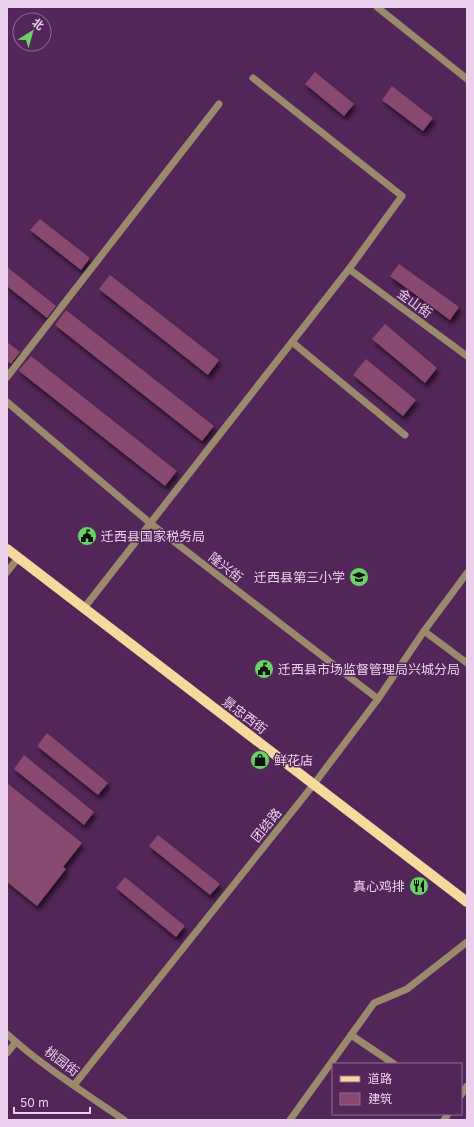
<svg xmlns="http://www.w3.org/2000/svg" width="474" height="1127" font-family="Inter,'Noto Sans SC',sans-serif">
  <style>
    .building { fill: #874970; filter: url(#shadow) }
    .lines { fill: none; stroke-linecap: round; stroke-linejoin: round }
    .minor { stroke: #998a6e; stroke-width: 7 }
    .major { stroke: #f7d89d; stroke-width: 10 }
    .labels { text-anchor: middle; stroke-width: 3; stroke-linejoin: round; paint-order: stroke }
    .street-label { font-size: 13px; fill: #ebd0ee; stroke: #522658 }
    .poi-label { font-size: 13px; fill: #ebd0ee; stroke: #522658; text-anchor: start }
  </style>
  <defs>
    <filter id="shadow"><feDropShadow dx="2.5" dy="4.5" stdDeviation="2" flood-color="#0009"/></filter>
  </defs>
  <rect width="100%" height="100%" fill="#522658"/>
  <g class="building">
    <polygon points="315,72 354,104 344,116 305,84"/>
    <polygon points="392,86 433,118 423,131 382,100"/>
    <polygon points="40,219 90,258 81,270 30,230"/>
    <polygon points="399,264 459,307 450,320 390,276"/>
    <polygon points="7,267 56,306 47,318 7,286"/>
    <polygon points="110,275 219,360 208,375 99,289"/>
    <polygon points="66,310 214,426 202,441 55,325"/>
    <polygon points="385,324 437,368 425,383 372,339"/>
    <polygon points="7,342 20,352 11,364 7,361"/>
    <polygon points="31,356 177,471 165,486 19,371 19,370"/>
    <polygon points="366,359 416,400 403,416 353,375"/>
    <polygon points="47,733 108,783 98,795 37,746"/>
    <polygon points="24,755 94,812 84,825 14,769"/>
    <polygon points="7,783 82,843 63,867 66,869 37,906 7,882"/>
    <polygon points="158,835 220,884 210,895 149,846"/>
    <polygon points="125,877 185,926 176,937 116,888"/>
  </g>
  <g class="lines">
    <g class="minor">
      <polyline points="377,7 467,79"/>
      <polyline points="349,269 467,356"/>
      <polyline points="292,342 405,435"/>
      <polyline points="7,377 219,104"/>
      <polyline points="7,402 150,523 378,699"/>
      <polyline points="7,572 18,558"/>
      <polyline points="84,608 349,269 402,196 253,78"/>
      <polyline points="424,631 467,663"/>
      <path d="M7 1034C41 1065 85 1093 124 1120"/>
      <polyline points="351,1035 394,1064"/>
      <polyline points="7,1053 16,1042"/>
      <polyline points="74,1085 314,784 378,699 424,631 467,573"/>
      <polyline points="461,1095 467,1086"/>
      <polyline points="290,1120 374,1003 407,989 467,942"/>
      <polyline points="444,1120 448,1114"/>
    </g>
    <polyline class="major" points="7,549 467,902"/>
  </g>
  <defs>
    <g id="civic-disc" transform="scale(1)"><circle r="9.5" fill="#68d465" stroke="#522658"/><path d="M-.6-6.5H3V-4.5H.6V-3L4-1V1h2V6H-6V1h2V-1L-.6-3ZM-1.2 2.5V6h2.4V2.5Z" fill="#111"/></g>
    <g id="school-disc" transform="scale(1)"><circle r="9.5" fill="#68d465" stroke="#522658"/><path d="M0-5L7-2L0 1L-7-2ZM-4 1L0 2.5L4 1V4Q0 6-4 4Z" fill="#111"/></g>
    <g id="shop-disc" transform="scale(1)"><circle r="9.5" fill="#68d465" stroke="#522658"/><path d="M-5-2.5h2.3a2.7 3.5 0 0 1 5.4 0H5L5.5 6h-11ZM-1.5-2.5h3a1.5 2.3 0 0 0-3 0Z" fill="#111"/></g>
    <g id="restaurant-disc" transform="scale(1)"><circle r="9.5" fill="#68d465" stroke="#522658"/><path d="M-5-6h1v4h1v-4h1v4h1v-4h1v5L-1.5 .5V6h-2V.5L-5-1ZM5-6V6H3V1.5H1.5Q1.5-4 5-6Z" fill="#111"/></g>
  </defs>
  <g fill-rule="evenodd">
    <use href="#civic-disc" x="87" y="536"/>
    <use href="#school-disc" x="359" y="577"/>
    <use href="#civic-disc" x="264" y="669"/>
    <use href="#shop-disc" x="260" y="760"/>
    <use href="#restaurant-disc" x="419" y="886"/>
  </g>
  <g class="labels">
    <g class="street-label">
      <text transform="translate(415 303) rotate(36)" y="5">金山街</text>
      <text transform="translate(226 567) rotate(38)" y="5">隆兴街</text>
      <text transform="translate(245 715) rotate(37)" y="5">景忠西街</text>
      <text transform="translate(266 825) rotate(-51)" y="5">团结路</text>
      <text transform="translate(62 1061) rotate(37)" y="5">桃园街</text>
    </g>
    <g class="poi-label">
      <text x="101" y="541">迁西县国家税务局</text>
      <text x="345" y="582" text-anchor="end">迁西县第三小学</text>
      <text x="278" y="674">迁西县市场监督管理局兴城分局</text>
      <text x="274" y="765">鲜花店</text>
      <text x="405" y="891" text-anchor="end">真心鸡排</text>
    </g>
  </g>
  <rect width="474" height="1127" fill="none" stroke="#ebd0ee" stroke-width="16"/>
  <rect x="332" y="1063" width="130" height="52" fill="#522658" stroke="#8f6a94"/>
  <rect x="340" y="1076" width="20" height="6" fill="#f7d89d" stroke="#8f6a94"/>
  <text x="368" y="1083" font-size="12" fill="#ebd0ee">道路</text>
  <rect x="340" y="1093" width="20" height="12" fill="#874970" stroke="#8f6a94"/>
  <text x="368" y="1103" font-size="12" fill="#ebd0ee">建筑</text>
  <g transform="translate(32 32) rotate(37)"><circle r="19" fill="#522658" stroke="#8f6a94"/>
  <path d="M0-3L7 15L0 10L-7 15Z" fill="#68d465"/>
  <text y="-6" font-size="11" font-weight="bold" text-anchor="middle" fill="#ebd0ee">北</text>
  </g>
  <path d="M14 1107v6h76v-6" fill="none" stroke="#ebd0ee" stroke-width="2"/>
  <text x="20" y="1107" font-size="12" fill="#ebd0ee" stroke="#522658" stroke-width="3" paint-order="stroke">50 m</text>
</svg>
